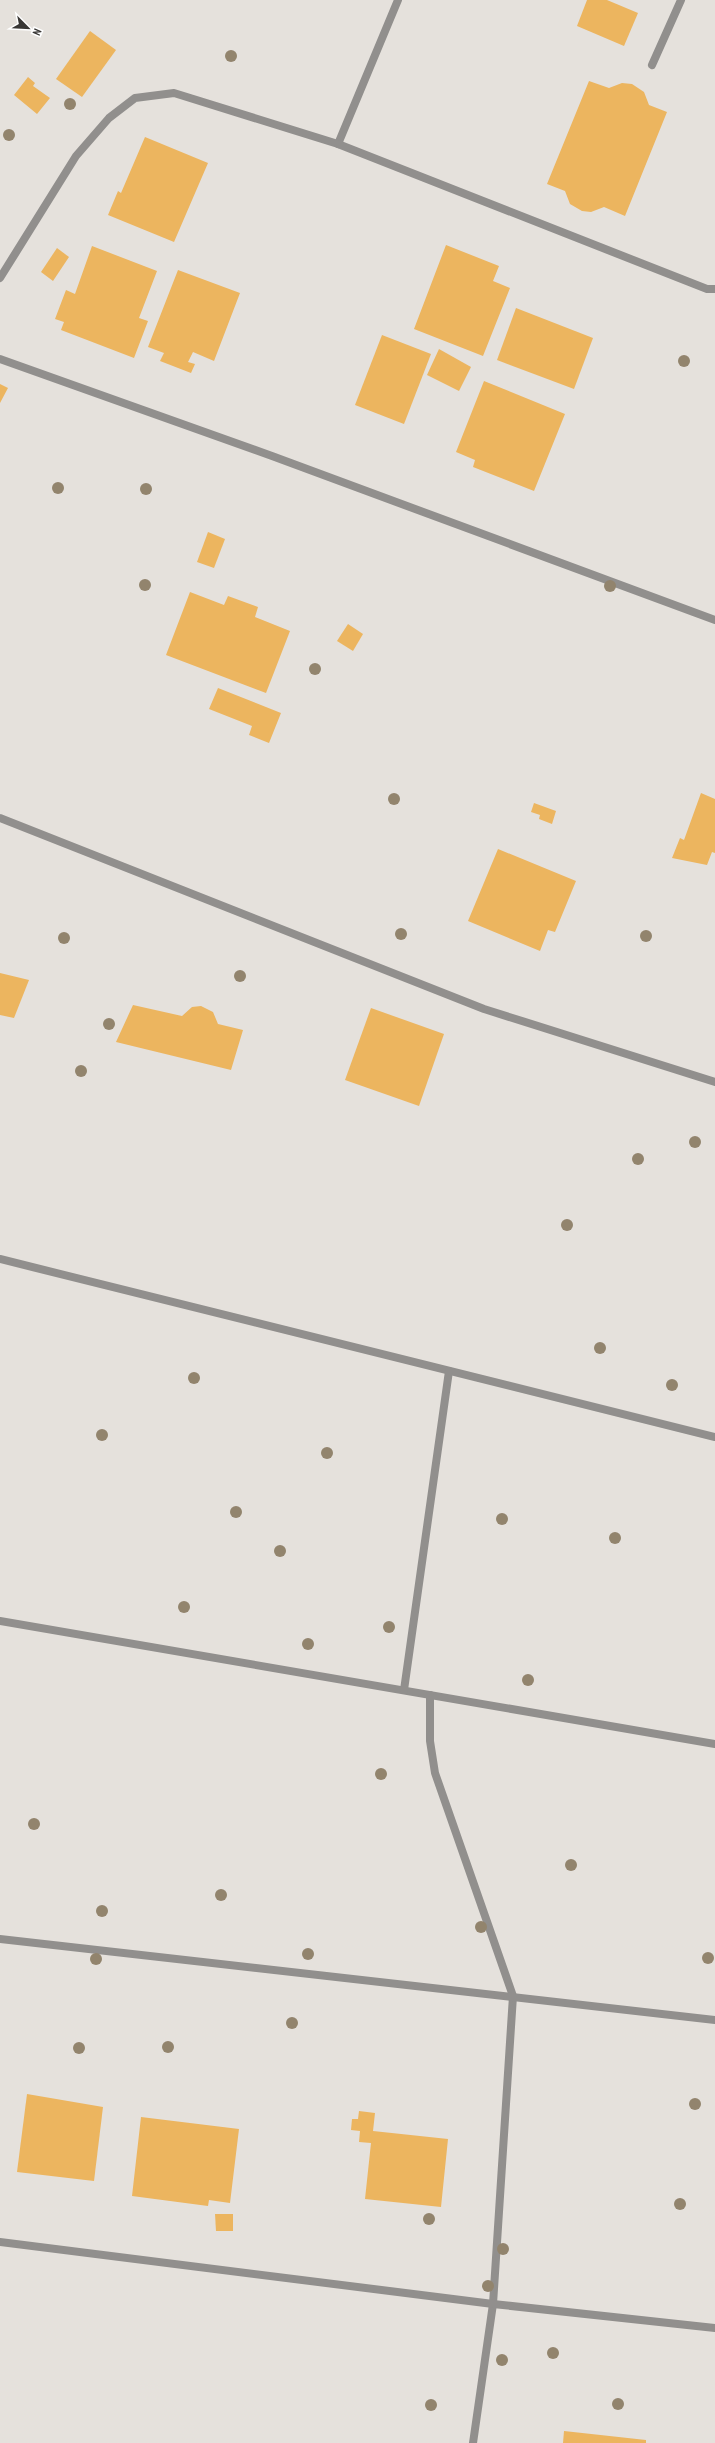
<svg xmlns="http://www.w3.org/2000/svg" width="715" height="2443" font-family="'PT Sans Narrow',sans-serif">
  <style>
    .building { fill: #ecb55f }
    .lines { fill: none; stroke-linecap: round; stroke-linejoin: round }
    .street { stroke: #918f8d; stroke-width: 8 }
    .tree { fill: #92846d }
  </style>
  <rect width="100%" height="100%" fill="#e5e1dc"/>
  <g class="building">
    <polygon points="587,0 607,0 638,13 624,46 577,26"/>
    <polygon points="90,31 116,50 82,97 56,79"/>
    <polygon points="28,77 35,83 33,86 50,98 37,114 14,95"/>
    <polygon points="589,81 609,88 622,83 632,84 644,92 649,105 667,112 625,216 604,207 591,212 582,211 570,204 565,191 547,184"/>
    <polygon points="145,137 208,163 174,242 108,215 118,191 121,193"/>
    <polygon points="446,245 499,266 493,281 510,288 483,356 414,329"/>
    <polygon points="92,246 157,271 139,318 148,321 134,358 61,330 64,322 55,319 66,290 75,294"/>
    <polygon points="57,248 69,257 53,281 41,272"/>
    <polygon points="178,270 240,293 214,361 193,352 188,362 195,364 191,373 160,361 164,353 148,347"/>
    <polygon points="516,308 593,338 574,389 497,360"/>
    <polygon points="382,335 431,354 404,424 355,405"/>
    <polygon points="439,349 471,367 459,391 427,375"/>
    <polygon points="484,381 565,414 534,491 473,467 475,460 456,452"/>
    <polygon points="0,384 8,388 0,403"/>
    <polygon points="208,532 225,539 214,568 197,562"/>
    <polygon points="190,592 224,605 228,596 258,607 255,617 290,631 266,693 166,655"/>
    <polygon points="348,624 363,634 353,651 337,641"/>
    <polygon points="218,688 281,713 269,743 249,735 252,726 209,709"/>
    <polygon points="701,793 715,799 715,853 712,852 707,865 672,858 680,838 684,840"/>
    <polygon points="534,803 556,811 552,824 539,819 540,815 531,812"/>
    <polygon points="498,849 576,881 555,932 548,930 540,951 468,921"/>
    <polygon points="0,973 29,980 14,1018 0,1015"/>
    <polygon points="133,1005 182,1016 192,1007 201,1006 213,1012 218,1024 243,1030 231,1070 116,1042"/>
    <polygon points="371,1008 444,1034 419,1106 345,1080"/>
    <polygon points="27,2094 103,2107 94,2181 17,2172"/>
    <polygon points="359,2111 375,2113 373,2131 448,2139 441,2207 365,2199 371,2143 359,2142 360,2131 351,2130 352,2119 358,2119"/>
    <polygon points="141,2117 239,2129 230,2203 209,2200 208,2206 132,2196"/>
    <polygon points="215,2214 233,2214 233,2231 216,2231"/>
    <polygon points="564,2431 646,2440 646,2443 563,2443"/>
  </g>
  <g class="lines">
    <g class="street">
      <polyline points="652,65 681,0"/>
      <polyline points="338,144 398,0"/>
      <polyline points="0,278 76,156 109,118 135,98 174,93 338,144 707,289 715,289"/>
      <polyline points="0,359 272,456 715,620"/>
      <polyline points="0,818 484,1009 715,1082"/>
      <polyline points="0,1259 715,1437"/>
      <polyline points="0,1621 715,1744"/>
      <polyline points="404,1690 449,1371"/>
      <polyline points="430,1695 430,1741 435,1773 513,1996 493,2304 473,2443"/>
      <polyline points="0,1939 715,2020"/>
      <polyline points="0,2242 493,2304 715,2328"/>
    </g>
  </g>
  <g class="tree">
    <circle cx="231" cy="56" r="6"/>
    <circle cx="70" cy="104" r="6"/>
    <circle cx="9" cy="135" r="6"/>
    <circle cx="684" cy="361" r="6"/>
    <circle cx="58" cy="488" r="6"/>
    <circle cx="146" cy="489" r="6"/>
    <circle cx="145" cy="585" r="6"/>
    <circle cx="610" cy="586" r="6"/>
    <circle cx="315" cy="669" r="6"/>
    <circle cx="394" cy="799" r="6"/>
    <circle cx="401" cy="934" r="6"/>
    <circle cx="646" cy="936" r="6"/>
    <circle cx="64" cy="938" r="6"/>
    <circle cx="240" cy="976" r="6"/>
    <circle cx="109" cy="1024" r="6"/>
    <circle cx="81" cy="1071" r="6"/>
    <circle cx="695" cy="1142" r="6"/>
    <circle cx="638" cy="1159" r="6"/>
    <circle cx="567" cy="1225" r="6"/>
    <circle cx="600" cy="1348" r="6"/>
    <circle cx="194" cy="1378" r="6"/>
    <circle cx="672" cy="1385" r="6"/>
    <circle cx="102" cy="1435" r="6"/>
    <circle cx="327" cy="1453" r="6"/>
    <circle cx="236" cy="1512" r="6"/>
    <circle cx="502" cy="1519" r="6"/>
    <circle cx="615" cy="1538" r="6"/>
    <circle cx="280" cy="1551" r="6"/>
    <circle cx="184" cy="1607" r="6"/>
    <circle cx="389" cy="1627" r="6"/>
    <circle cx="308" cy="1644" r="6"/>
    <circle cx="528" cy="1680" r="6"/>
    <circle cx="381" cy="1774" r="6"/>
    <circle cx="34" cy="1824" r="6"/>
    <circle cx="571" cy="1865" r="6"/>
    <circle cx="221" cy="1895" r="6"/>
    <circle cx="102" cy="1911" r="6"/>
    <circle cx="481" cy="1927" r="6"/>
    <circle cx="308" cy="1954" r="6"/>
    <circle cx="708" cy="1958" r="6"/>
    <circle cx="96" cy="1959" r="6"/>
    <circle cx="292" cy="2023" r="6"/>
    <circle cx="168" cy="2047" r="6"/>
    <circle cx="79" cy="2048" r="6"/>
    <circle cx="695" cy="2104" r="6"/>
    <circle cx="680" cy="2204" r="6"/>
    <circle cx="429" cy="2219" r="6"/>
    <circle cx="503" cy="2249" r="6"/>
    <circle cx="488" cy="2286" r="6"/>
    <circle cx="553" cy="2353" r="6"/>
    <circle cx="502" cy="2360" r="6"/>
    <circle cx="618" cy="2404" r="6"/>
    <circle cx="431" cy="2405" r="6"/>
  </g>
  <g transform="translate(28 28) rotate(114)" stroke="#ffffff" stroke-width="3" paint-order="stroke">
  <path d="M0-3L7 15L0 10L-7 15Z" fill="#393735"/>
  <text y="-6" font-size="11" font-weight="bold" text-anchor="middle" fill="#393735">N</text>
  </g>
</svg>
